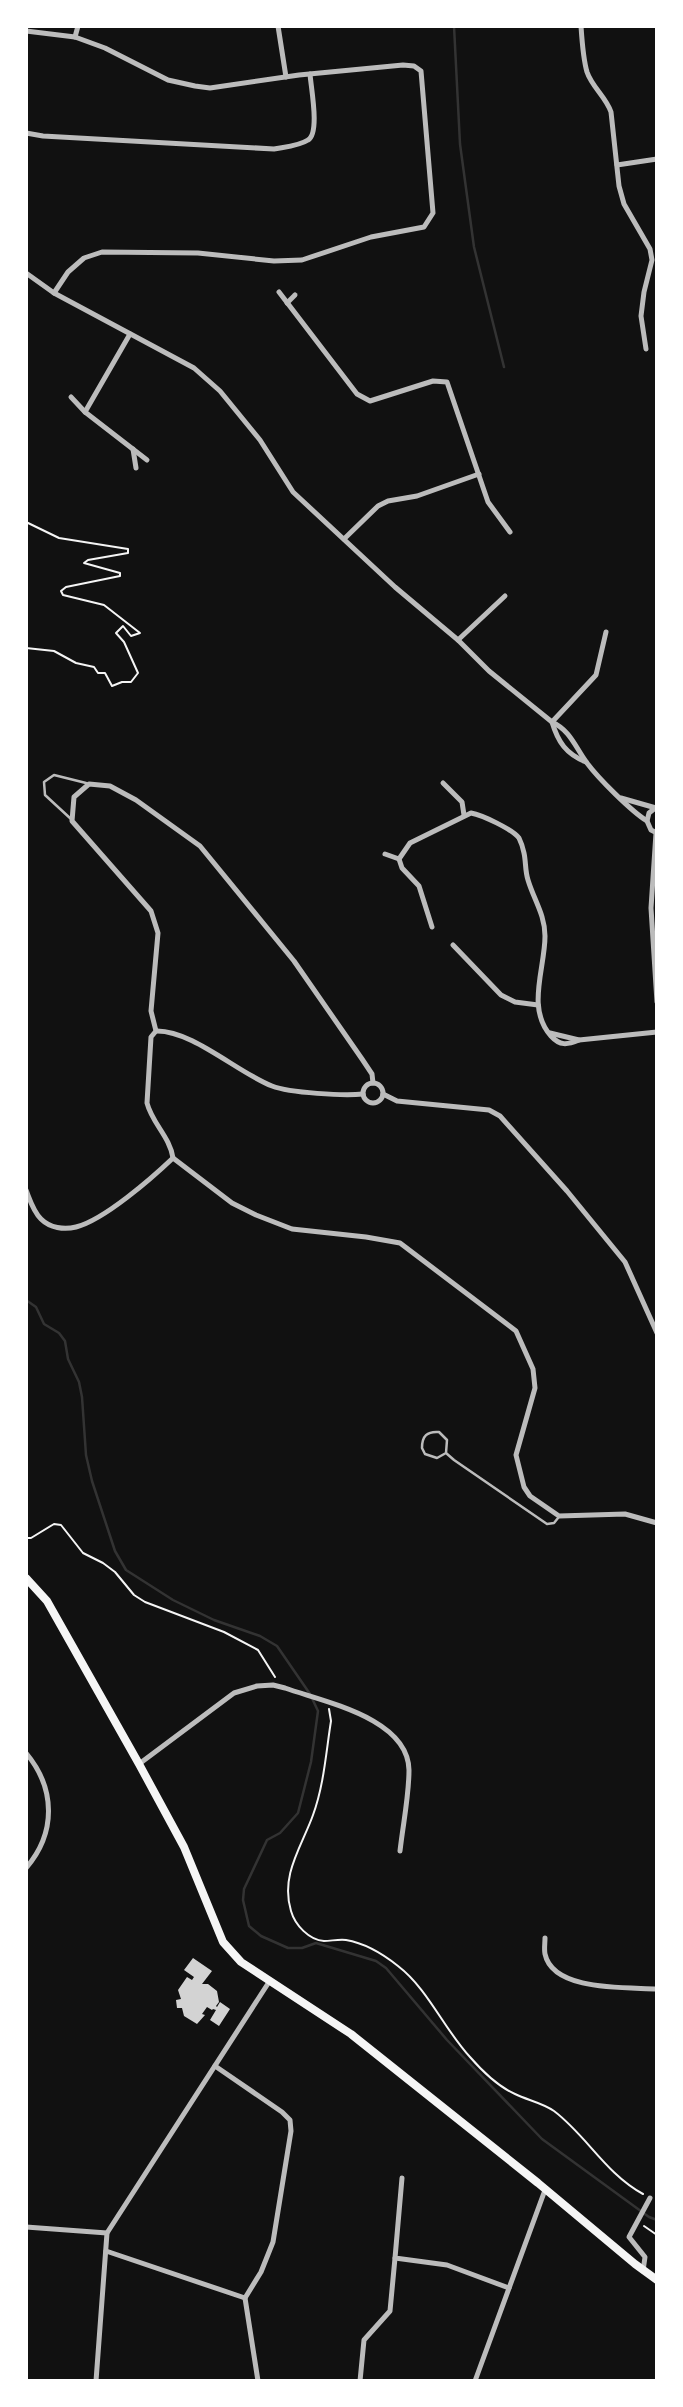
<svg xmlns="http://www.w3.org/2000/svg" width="683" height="2407" font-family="Karla,sans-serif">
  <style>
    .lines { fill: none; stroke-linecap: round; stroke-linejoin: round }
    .stream { stroke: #333; stroke-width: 2.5 }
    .building { fill: #d3d3d3 }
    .path { stroke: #f5f5f5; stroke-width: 2 }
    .service { stroke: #bcbcbc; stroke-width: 2.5 }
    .minor { stroke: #bcbcbc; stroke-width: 5 }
    .secondary { stroke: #f5f5f5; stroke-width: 8 }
  </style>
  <rect width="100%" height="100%" fill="#111"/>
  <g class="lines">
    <g class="stream">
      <polyline points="454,26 460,144 474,247 504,367"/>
      <polyline points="26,1300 36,1307 44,1324 59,1333 65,1341 68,1359 79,1382 82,1397 86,1455 92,1481 115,1551 126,1570 173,1600 214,1620 260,1636 277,1646 310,1694 318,1711 311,1762 298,1813 280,1833 267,1840 244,1889 243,1900 249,1926 261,1936 288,1948 302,1948 316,1943 376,1961 386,1968 447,2040 542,2139 649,2217 657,2220"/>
    </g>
  </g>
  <polygon class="building" points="193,1958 212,1971 202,1984 208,1984 217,1991 219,2002 216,2006 217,2007 220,2002 230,2009 219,2026 210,2020 216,2010 213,2009 212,2010 207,2007 202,2014 205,2015 197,2024 184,2016 182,2008 177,2008 176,2000 181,1999 178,1990 187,1977 192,1980 194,1977 184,1970"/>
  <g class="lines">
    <g class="path">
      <polyline points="26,522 59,538 128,549 128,553 88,560 84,563 120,573 120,576 66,587 61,591 63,595 104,605 140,633 131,636 123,626 116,633 124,642 138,673 131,682 122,682 112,686 105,673 98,673 94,667 76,663 54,651 26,648"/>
      <polyline points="26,1538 31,1538 54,1524 61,1525 83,1553 103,1563 115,1572 134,1595 145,1602 224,1632 258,1650 275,1677"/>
      <path d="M329 1709 331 1721C326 1752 324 1785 313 1815 302 1846 280 1875 291 1911 295 1925 309 1940 324 1941 331 1941 339 1939 346 1940 364 1943 383 1954 398 1966 428 1989 444 2029 470 2057 483 2072 497 2086 515 2094 527 2100 543 2103 554 2111 587 2136 605 2173 643 2194"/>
      <polyline points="644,2226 657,2235"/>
    </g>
    <g class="service">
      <polyline points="71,819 45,795 44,782 54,775 86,783"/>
      <path d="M446 1453 437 1458 425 1454 422 1448C422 1436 427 1431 439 1432L447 1440 446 1453 454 1460 547 1524 554 1523 558 1518"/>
    </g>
    <g class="minor">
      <polyline points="278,26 286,77"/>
      <path d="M581 26C582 41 583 58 587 72 592 87 606 97 611 112L619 186 624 204 650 249 652 260 644 292 641 316 646 349"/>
      <polyline points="26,31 75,37 105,48 168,80 195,86 210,88 299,75 403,65 414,66 421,71 433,213 424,227 371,237 302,260 274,261 198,253 102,252 84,258 68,272 54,293"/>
      <polyline points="75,37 78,26"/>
      <path d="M26 133 43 136 274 149C284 147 299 146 308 140 320 133 311 88 310 74"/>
      <polyline points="617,165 657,159"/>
      <path d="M26 273 54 293 194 368 220 391 260 440 293 492 395 587 458 640 489 671 552 722C571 731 575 747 587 763 598 778 631 811 647 821"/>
      <polyline points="279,292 357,394 370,401 433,381 447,382 488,502 510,532"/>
      <polyline points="287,303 295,295"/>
      <polyline points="130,334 85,412 147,460"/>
      <polyline points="71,397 85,412"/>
      <polyline points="133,449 136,468"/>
      <polyline points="344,539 378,506 388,501 417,496 479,474"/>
      <polyline points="458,640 505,596"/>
      <polyline points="552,722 596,675 606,632"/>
      <path d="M552 722C558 742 566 754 586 762"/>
      <polyline points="443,783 462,802 464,815"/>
      <polyline points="621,798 656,808"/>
      <polyline points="654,809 649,813 647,821 651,830 657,833"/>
      <polyline points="656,833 651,908 657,1002"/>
      <polyline points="385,854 399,859"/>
      <path d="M432 927 419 886 402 868 399 859 410 843 471 813C482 815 512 829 519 838 521 842 523 848 524 853 526 862 525 871 528 880 534 900 545 915 545 936 545 969 526 1008 551 1036 560 1046 567 1045 579 1040"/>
      <polyline points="453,945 501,995 515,1002 538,1005"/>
      <path d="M156 1031C192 1030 238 1073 272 1086 290 1093 344 1096 363 1094"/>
      <polyline points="550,1033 579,1040 657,1032"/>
      <circle cx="373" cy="1093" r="10"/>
      <polyline points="383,1094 397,1101 489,1110 500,1116 567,1191 625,1262 657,1333"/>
      <path d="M173 1158C170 1137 152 1123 147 1103L151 1037 156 1031 151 1011 158 933 151 911 72 821 74 797 89 784 110 786 136 800 200 846 294 961 362 1059 372 1074 373 1083"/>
      <polyline points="173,1158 232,1203 256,1215 292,1229 366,1237 400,1243 516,1331 533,1369 535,1388 516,1455 524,1487 530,1496 559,1516 625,1514 657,1523"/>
      <path d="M26 1190C30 1200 33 1211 41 1219 50 1228 64 1230 76 1227 104 1220 152 1178 173 1158"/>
      <path d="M26 1753C56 1789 56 1833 26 1868"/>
      <path d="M139 1764 234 1693 257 1686 273 1685 285 1688C324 1702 408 1718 409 1770 409 1796 403 1824 400 1851"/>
      <path d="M545 1938C545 1943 544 1949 545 1954 553 1992 628 1987 657 1989"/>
      <polyline points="402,2178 395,2258 447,2265 509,2288"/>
      <polyline points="26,2227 107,2233"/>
      <polyline points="106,2251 245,2298 261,2272 273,2242 291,2131 290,2120 282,2112 215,2066"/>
      <polyline points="643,2271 645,2257 629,2237 650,2198"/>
      <polyline points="245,2298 258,2381"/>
      <polyline points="96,2381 107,2233 269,1982"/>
      <polyline points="360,2381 364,2340 390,2311 395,2258"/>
      <polyline points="475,2381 545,2190"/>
    </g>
    <polyline class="secondary" points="26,1578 47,1601 139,1764 184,1847 223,1942 241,1962 351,2034 538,2183 635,2264 657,2280"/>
  </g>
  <rect width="683" height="2407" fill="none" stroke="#ffffff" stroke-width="56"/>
</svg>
